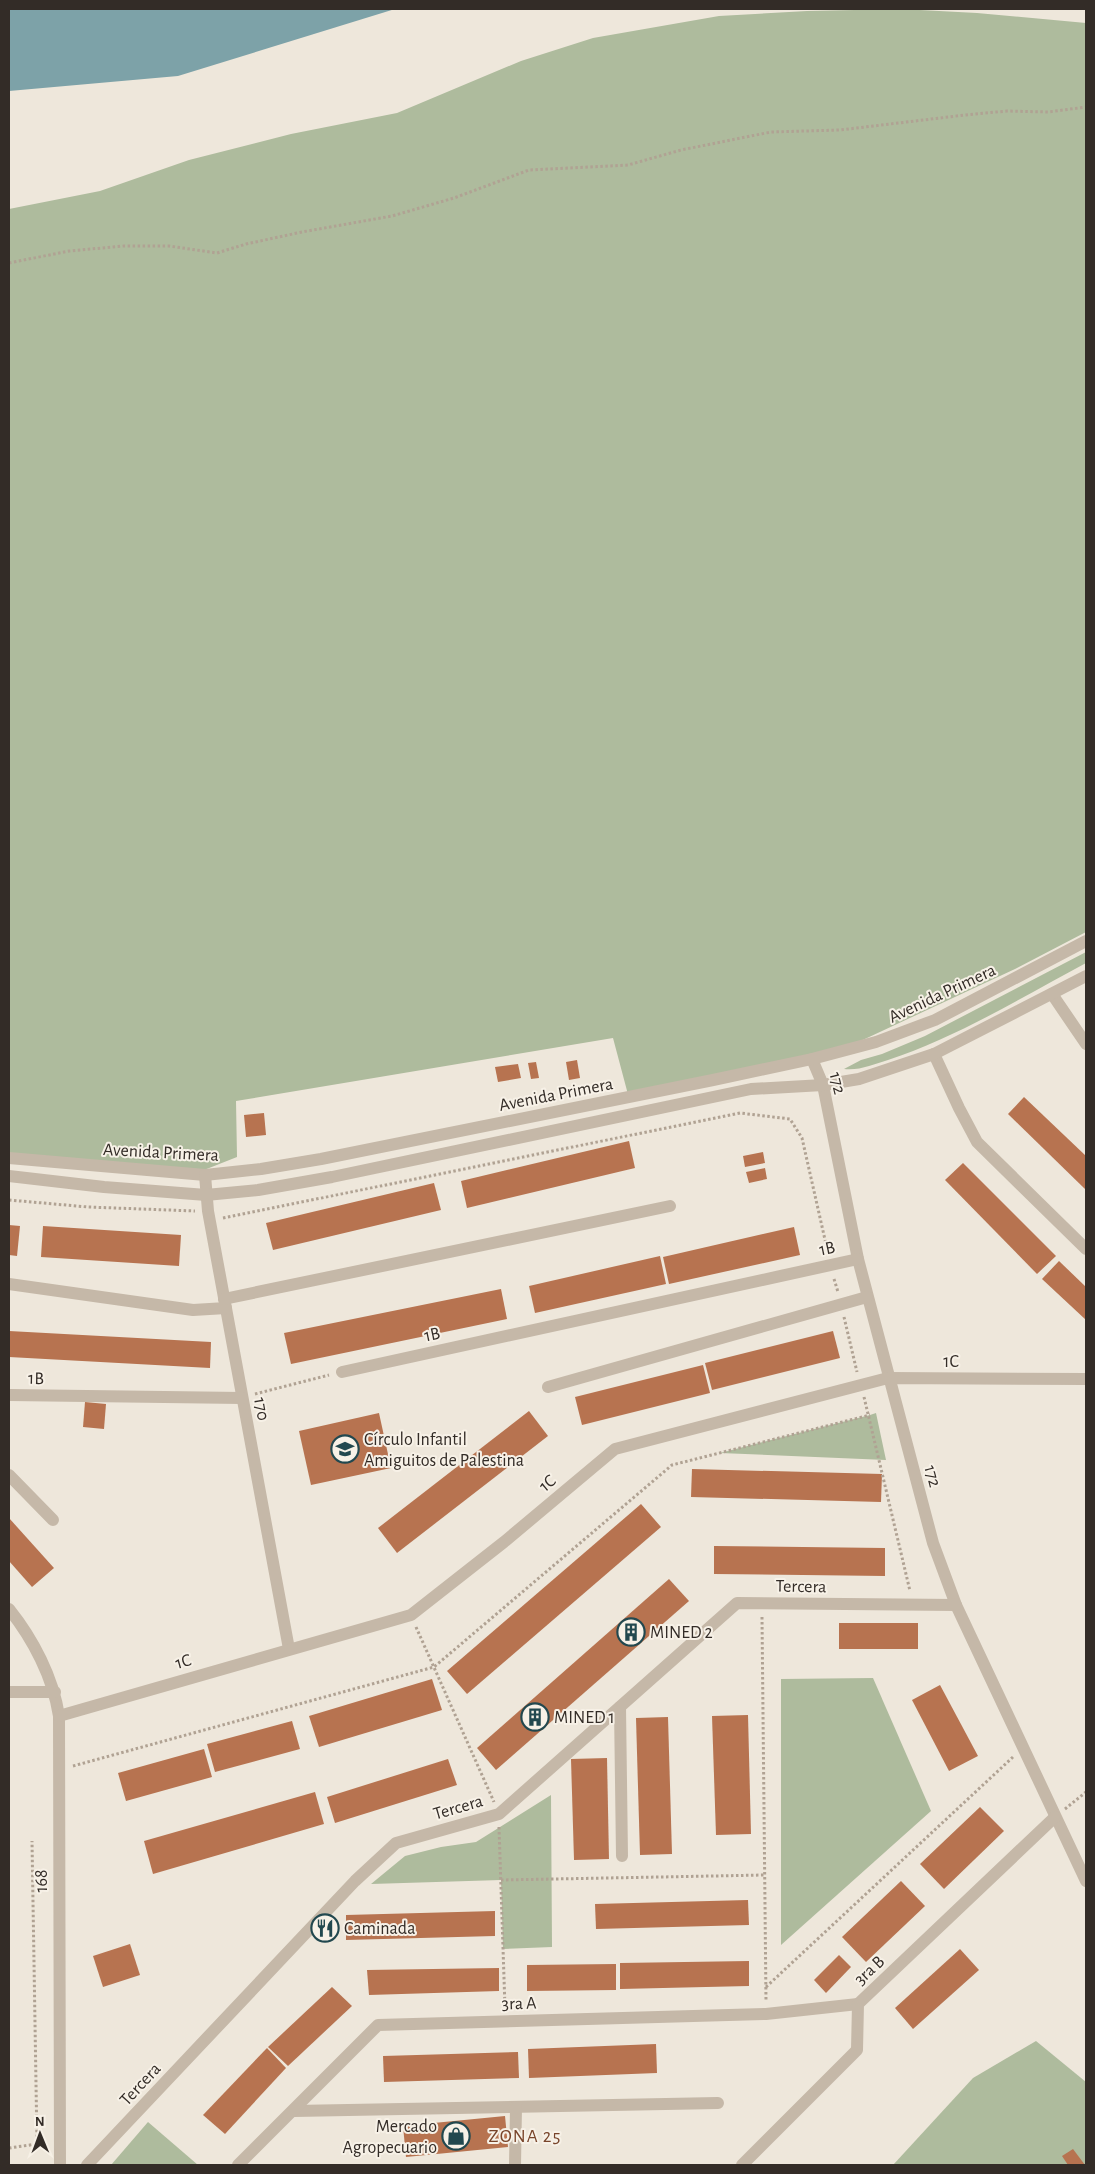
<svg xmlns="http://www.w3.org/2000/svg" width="1095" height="2174" font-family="'Alegreya Sans',sans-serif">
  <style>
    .green { fill: #aebb9d }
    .water { fill: #7da2a8 }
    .building { fill: #b77350 }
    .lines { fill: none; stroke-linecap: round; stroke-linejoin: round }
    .path { stroke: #b0a293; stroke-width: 3; stroke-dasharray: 2.5 2.5; stroke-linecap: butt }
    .minor { stroke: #c5b8a8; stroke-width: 12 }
    .labels { text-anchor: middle; stroke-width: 4; stroke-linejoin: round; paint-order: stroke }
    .street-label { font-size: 18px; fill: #332c27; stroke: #f7f1e7 }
    .poi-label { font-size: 18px; fill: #332c27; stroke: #f7f1e7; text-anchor: start }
    .neighbourhood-label { font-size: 19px; letter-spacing: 1px; fill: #78442a; stroke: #f7f1e7 }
  </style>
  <rect width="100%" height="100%" fill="#eee7db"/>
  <g class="green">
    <polygon points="901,9 977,13 1086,23 1086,932 1015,969 852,1045 630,1102 613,1038 236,1101 237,1157 199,1172 9,1153 9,209 100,191 189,160 291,134 397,113 521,61 593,38 719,16 807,11"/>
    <path d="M1086 952V963C1022 997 958 1037 888 1060 874 1064 859 1071 844 1069L861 1060 882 1054 925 1036Z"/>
    <polygon points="876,1413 886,1460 720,1453 870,1415"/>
    <polygon points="873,1678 931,1811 781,1945 781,1679"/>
    <polygon points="551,1795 552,1947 503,1949 501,1880 371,1884 405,1856 441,1847 476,1842"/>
    <polygon points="1036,2041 1086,2082 1086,2165 893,2165 973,2078"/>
    <polygon points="148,2122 198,2165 111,2165"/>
  </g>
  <polygon class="water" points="9,9 395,9 178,76 9,91"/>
  <g class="building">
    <polygon points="577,1060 580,1078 569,1080 566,1062"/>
    <polygon points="536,1062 539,1078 531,1079 528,1063"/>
    <polygon points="518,1064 521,1078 498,1082 495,1067"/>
    <polygon points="1024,1097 1086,1156 1086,1190 1008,1114"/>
    <polygon points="264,1113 266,1135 246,1137 244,1115"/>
    <polygon points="629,1141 635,1168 467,1208 461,1181"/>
    <polygon points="763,1152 765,1163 745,1167 743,1156"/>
    <polygon points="963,1163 1056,1256 1037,1274 945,1180"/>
    <polygon points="765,1168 767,1179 749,1183 746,1172"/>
    <polygon points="434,1183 441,1210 273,1250 266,1223"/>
    <polygon points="9,1225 20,1226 17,1256 9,1255"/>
    <polygon points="43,1226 181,1235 179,1266 41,1257"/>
    <polygon points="794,1227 800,1255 669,1284 663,1257"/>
    <polygon points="660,1256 666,1284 535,1313 529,1286"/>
    <polygon points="1059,1261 1086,1287 1086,1320 1042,1279"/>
    <polygon points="501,1289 507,1319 291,1364 284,1333"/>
    <polygon points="9,1331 211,1342 210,1368 9,1357"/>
    <polygon points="833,1331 840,1358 712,1390 705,1363"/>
    <polygon points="703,1365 710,1393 582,1425 575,1397"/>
    <polygon points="85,1402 106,1404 104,1429 83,1427"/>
    <polygon points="529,1411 548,1436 397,1553 378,1528"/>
    <polygon points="379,1413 391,1468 311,1485 299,1431"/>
    <polygon points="692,1469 882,1474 881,1502 691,1497"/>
    <polygon points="641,1504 661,1527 467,1694 447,1671"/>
    <polygon points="9,1518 54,1568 32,1587 9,1561"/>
    <polygon points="714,1546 885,1548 885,1576 714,1574"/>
    <polygon points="669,1579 689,1601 496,1770 477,1748"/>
    <rect x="839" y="1623" width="79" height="26"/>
    <polygon points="432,1679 442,1710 319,1747 309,1716"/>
    <polygon points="940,1685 978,1756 949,1771 912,1700"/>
    <polygon points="748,1715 751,1834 716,1835 712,1716"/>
    <polygon points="668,1717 672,1854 640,1855 636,1718"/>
    <polygon points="292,1721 300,1749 215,1772 207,1744"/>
    <polygon points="204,1749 212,1777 126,1801 118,1773"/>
    <polygon points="607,1758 609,1859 574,1860 571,1759"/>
    <polygon points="448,1759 457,1785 335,1823 327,1797"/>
    <polygon points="315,1792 324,1824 153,1874 144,1841"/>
    <polygon points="980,1807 1004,1831 944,1889 920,1864"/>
    <polygon points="901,1881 925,1906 866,1962 842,1937"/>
    <polygon points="748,1900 749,1925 596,1929 595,1904"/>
    <polygon points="495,1911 495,1936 346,1940 346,1915"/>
    <polygon points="130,1944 140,1975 103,1987 93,1956"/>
    <polygon points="960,1949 979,1970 913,2029 895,2008"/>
    <polygon points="839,1955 851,1967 826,1993 814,1980"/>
    <polygon points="749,1961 749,1986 620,1989 620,1963"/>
    <polygon points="616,1964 616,1990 527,1991 527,1965"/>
    <polygon points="499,1968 499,1991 369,1995 367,1970"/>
    <polygon points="332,1987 352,2006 288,2066 268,2047"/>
    <polygon points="656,2044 657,2073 529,2078 528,2049"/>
    <polygon points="267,2048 286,2068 225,2134 203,2115"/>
    <polygon points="518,2052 519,2078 384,2082 383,2056"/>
    <polygon points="505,2116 508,2147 406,2157 403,2126"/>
    <polygon points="1073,2149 1085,2165 1068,2165 1062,2156"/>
  </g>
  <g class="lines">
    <g class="path">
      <polyline points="9,263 69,251 124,246 169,246 217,253 246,244 302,232 392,216 454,198 529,170 628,165 681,150 771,132 840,130 965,115 1007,111 1048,112 1086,107"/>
      <polyline points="9,1200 88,1207 195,1211"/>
      <polyline points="223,1218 740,1113 790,1119 802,1138 828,1253"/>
      <polyline points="834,1279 838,1292"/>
      <polyline points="844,1317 857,1372"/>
      <polyline points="255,1394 329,1375"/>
      <polyline points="864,1397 910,1591"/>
      <polyline points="762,1617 766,2001"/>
      <polyline points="416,1627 494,1802"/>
      <polyline points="73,1766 434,1667 672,1465 870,1415"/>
      <polyline points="1065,1809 1086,1792"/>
      <polyline points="499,1827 505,2008"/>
      <polyline points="501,1880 765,1875"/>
      <polyline points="766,1987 1013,1757"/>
      <polyline points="9,2148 37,2144 32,1841"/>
    </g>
    <g class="minor">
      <polyline points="1052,994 1086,1044"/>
      <polyline points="934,1054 959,1108 977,1142 1086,1249"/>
      <polyline points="812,1059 823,1085 858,1259 933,1543 956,1605 1086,1881"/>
      <polyline points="9,1158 205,1175 261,1169 321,1159 713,1080 812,1059 876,1042 935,1020 1086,941"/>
      <polyline points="205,1175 208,1211 289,1649"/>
      <polyline points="9,1176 104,1187 206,1195 258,1190 332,1177 751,1089 823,1085 859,1079 934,1054 1086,976"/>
      <polyline points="9,1284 193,1310 226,1308"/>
      <polyline points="224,1299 670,1206"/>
      <polyline points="342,1372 858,1259"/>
      <polyline points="548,1387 867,1297"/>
      <polyline points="9,1395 242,1398"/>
      <polyline points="9,1475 53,1520"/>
      <path d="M9 1609C33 1639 53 1677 59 1716L60 2165"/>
      <polyline points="9,1692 55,1692"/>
      <polyline points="620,1707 622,1856"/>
      <polyline points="59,1716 411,1615 504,1542 615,1449 888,1378 1086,1379"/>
      <polyline points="294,2111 718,2103"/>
      <polyline points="87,2165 355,1881 396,1843 499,1814 737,1603 956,1605"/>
      <polyline points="238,2165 378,2025 766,2014 858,2004"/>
      <polyline points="515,2165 516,2107"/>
      <polyline points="742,2165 857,2050 858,2004 1055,1817"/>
    </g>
  </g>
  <defs>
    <g id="school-ring" transform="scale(1.4375)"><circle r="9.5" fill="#f7f1e7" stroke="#22484f" stroke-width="1.5"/><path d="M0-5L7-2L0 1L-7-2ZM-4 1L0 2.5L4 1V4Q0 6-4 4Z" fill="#22484f"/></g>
    <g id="building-ring" transform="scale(1.4375)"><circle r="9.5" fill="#f7f1e7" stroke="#22484f" stroke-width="1.5"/><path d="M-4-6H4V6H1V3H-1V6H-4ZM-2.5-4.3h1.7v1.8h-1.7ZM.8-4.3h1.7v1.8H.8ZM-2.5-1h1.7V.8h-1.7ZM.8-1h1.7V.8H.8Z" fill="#22484f"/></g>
    <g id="restaurant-ring" transform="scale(1.4375)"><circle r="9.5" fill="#f7f1e7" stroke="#22484f" stroke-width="1.5"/><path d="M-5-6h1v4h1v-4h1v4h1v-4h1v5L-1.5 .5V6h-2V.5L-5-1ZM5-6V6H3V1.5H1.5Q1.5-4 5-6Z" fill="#22484f"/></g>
    <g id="shop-ring" transform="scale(1.4375)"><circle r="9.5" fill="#f7f1e7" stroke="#22484f" stroke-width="1.5"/><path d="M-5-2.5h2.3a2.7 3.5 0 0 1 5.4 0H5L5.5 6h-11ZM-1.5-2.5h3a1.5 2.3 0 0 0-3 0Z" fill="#22484f"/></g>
  </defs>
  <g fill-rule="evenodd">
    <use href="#school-ring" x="345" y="1449"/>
    <use href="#building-ring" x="631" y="1632"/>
    <use href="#building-ring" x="535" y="1717"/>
    <use href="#restaurant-ring" x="325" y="1928"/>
    <use href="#shop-ring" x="456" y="2136"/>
  </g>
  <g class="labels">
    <g class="street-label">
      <text transform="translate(942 993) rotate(-25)" y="6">Avenida Primera</text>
      <text transform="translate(838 1083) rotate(76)" y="6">172</text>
      <text transform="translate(556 1094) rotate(-11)" y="6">Avenida Primera</text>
      <text transform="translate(161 1152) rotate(3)" y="6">Avenida Primera</text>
      <text transform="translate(827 1248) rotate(-12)" y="6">1B</text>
      <text transform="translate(432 1334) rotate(-12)" y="6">1B</text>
      <text x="951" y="1367">1C</text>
      <text transform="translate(36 1378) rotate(1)" y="6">1B</text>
      <text transform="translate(262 1409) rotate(80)" y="6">170</text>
      <text transform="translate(933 1476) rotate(75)" y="6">172</text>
      <text transform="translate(547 1483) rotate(-40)" y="6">1C</text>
      <text transform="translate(801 1586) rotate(1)" y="6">Tercera</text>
      <text transform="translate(183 1661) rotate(-16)" y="6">1C</text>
      <text transform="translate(458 1807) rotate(-16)" y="6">Tercera</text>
      <text transform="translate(41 1881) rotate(-90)" y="6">168</text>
      <text transform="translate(869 1970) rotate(-43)" y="6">3ra B</text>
      <text transform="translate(519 2003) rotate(-2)" y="6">3ra A</text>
      <text transform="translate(140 2084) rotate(-47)" y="6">Tercera</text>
    </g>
    <g class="poi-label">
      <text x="364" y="1445">Círculo Infantil<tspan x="364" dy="21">Amiguitos de Palestina</tspan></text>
      <text x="650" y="1638">MINED 2</text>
      <text x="554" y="1723">MINED 1</text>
      <text x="344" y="1934">Caminada</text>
      <text x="437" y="2132" text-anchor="end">Mercado<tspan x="437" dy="21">Agropecuario</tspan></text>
    </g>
    <g class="neighbourhood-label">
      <text x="525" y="2142">ZONA 25</text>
    </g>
  </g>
  <rect width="1095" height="2174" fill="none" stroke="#332c27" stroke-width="20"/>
  <g transform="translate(40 2134) rotate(359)" stroke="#f7f1e7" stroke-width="4" paint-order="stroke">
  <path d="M0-4L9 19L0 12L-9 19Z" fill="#332c27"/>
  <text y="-8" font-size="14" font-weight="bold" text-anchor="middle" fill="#332c27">N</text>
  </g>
</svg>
